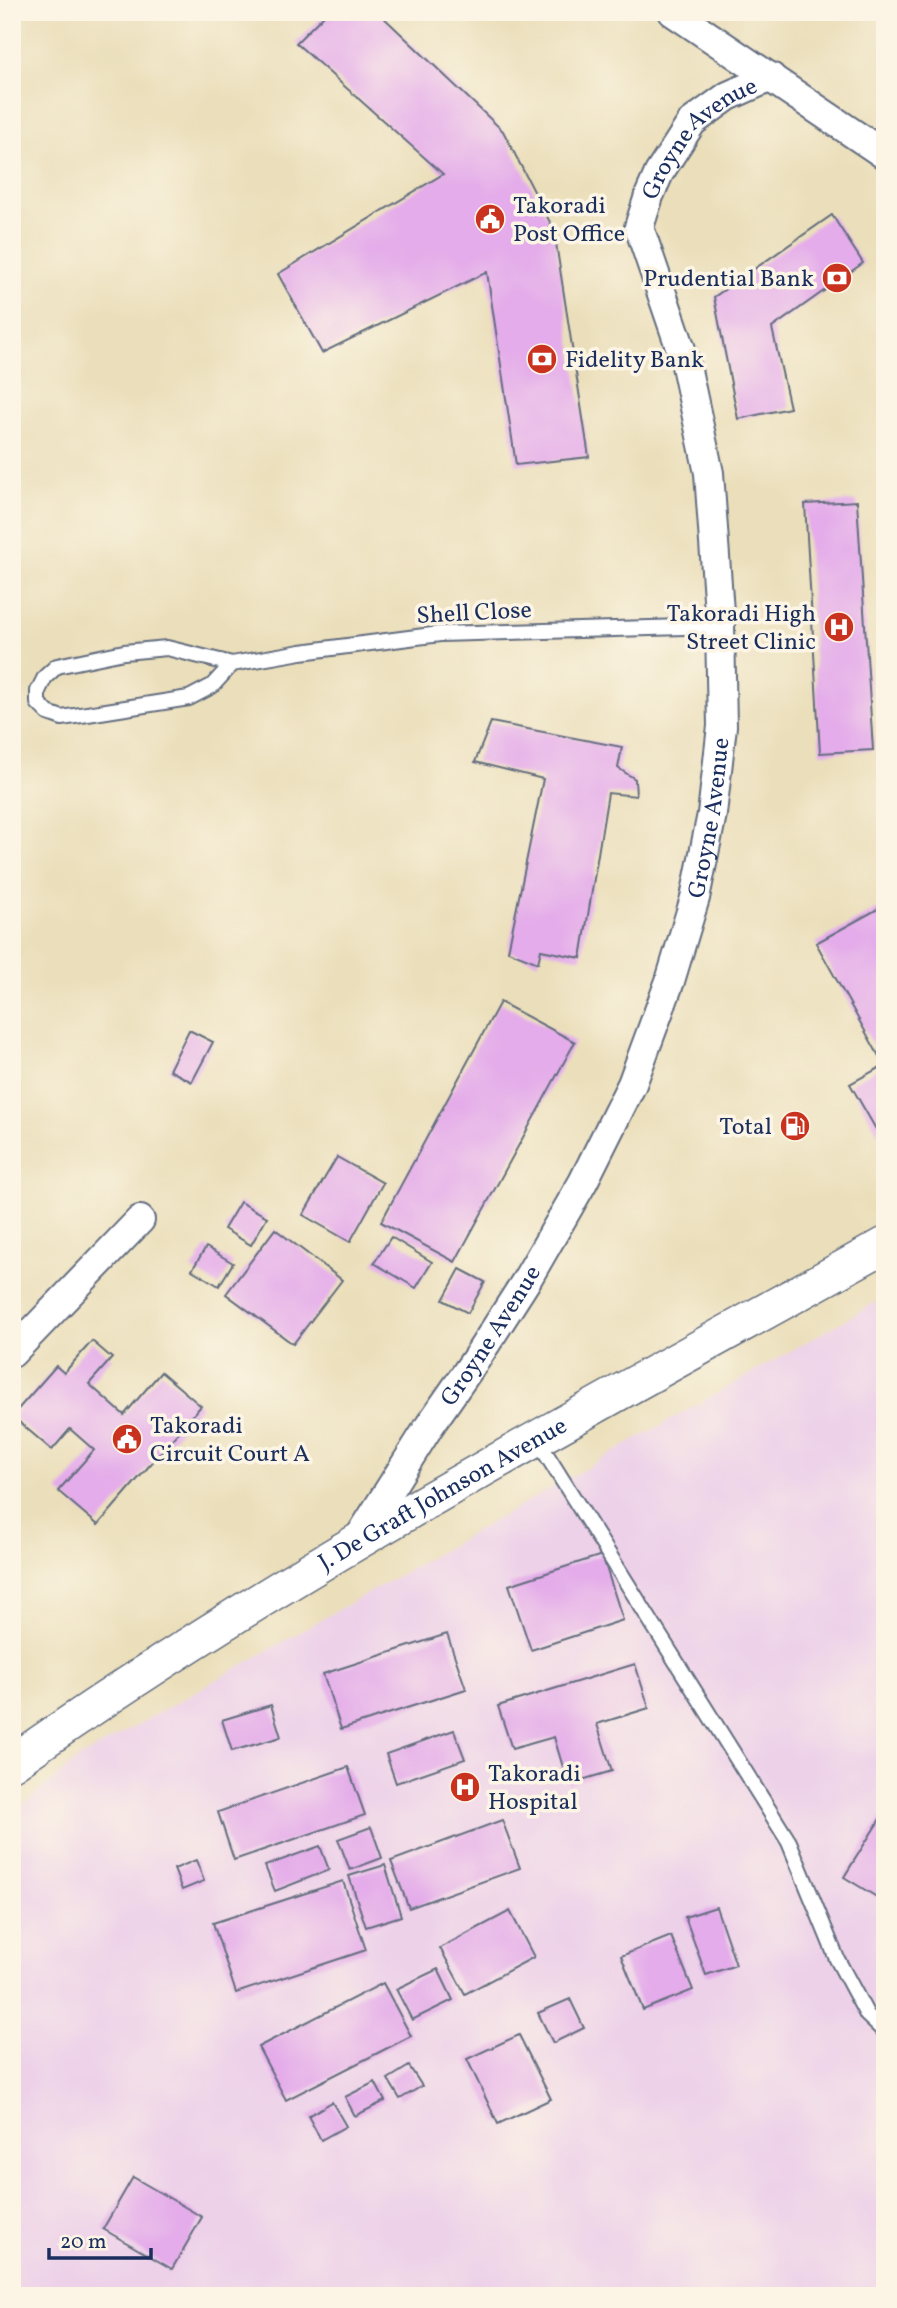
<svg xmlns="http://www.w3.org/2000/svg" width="897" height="2308" font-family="Vollkorn,serif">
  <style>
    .built { fill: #edd1e9 }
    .building { fill: #e4acea }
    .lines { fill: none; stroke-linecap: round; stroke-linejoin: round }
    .service-casing { stroke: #646d7f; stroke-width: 18 }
    .minor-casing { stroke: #646d7f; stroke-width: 32 }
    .tertiary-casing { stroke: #646d7f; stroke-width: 38 }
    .service { stroke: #fff; stroke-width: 14 }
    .minor { stroke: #fff; stroke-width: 28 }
    .tertiary { stroke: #fff; stroke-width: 35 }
    .labels { text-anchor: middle; stroke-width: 7; stroke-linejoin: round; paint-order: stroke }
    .street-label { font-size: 24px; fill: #1b2f5e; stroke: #fcf5e5 }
    .poi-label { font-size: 24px; fill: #1b2f5e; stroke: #fcf5e5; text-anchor: start }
  </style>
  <rect width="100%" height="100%" fill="#fcf5e5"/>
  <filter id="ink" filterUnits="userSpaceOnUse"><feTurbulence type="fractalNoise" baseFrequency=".0143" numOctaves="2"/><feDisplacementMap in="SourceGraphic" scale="14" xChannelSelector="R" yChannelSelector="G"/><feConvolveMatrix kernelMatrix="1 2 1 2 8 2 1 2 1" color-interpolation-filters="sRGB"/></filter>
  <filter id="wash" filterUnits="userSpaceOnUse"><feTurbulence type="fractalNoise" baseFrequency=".00686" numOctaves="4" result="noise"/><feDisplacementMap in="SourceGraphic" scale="28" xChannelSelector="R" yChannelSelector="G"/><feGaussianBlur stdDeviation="1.57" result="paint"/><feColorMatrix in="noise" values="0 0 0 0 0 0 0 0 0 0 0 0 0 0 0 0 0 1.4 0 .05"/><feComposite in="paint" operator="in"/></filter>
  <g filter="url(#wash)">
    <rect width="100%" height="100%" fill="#ebdfbb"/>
    <polygon class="built" points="885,1297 885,2296 12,2296 12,1815 78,1759"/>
    <g id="blocks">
      <g class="building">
        <polygon points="327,12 378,12 503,131 554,230 589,457 516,465 487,272 322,353 278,274 443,174 296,43"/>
        <polygon points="832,215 863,263 772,328 790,408 738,419 714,297"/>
        <polygon points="857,501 873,750 820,753 805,504"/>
        <polygon points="491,722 622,747 618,768 635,779 636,796 608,793 581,958 541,950 538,963 508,951 543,779 475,762"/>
        <polygon points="885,905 885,1145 850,1084 884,1065 816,943"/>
        <polygon points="500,1002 575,1042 455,1262 381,1222"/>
        <polygon points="189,1030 213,1042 192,1082 169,1070"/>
        <polygon points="337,1157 383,1183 350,1242 303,1215"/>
        <polygon points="240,1202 267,1217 251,1245 224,1229"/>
        <polygon points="275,1229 342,1280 293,1344 226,1294"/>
        <polygon points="391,1237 432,1262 416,1288 374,1263"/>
        <polygon points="206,1247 233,1263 219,1286 192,1270"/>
        <polygon points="460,1269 485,1282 468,1313 443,1300"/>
        <polygon points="92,1341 112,1358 89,1384 124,1415 161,1372 201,1406 98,1525 58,1491 94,1450 70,1429 52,1450 12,1416 56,1366 64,1373"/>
        <polygon points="602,1555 623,1620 531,1650 509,1585"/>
        <polygon points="447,1634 466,1689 341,1729 323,1674"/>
        <polygon points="635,1664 649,1708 597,1724 612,1771 568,1784 554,1737 512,1749 498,1706"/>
        <polygon points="271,1705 281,1737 232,1751 222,1720"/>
        <polygon points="454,1730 465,1759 396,1783 386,1754"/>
        <polygon points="348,1767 365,1815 234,1860 218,1812"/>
        <polygon points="885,1811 885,1902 844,1877"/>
        <polygon points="502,1820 520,1868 409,1908 391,1861"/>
        <polygon points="371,1827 382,1858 350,1870 338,1839"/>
        <polygon points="320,1846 329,1870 275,1891 265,1866"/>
        <polygon points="196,1860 204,1881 182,1890 174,1869"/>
        <polygon points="385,1865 401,1916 366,1927 349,1876"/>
        <polygon points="343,1881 366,1950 236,1993 213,1923"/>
        <polygon points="716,1907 736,1965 706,1975 685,1917"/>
        <polygon points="510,1911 534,1957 465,1994 440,1948"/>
        <polygon points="671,1936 693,1990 643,2010 621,1956"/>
        <polygon points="438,1969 453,2000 412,2020 396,1989"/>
        <polygon points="383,1983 411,2036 286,2100 258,2047"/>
        <polygon points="570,1999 584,2028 553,2043 538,2013"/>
        <polygon points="519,2035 551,2099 498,2124 467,2059"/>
        <polygon points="409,2066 422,2086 400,2099 388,2079"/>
        <polygon points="375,2082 385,2101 355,2116 345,2097"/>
        <polygon points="332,2102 346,2126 321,2140 308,2116"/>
        <polygon points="133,2177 202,2217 172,2269 103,2229"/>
      </g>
    </g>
  </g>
  <g filter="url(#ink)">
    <use href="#blocks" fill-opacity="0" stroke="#646d7f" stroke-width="2"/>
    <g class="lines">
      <g class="service-casing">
        <g id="service">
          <polyline points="232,664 212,686 189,698 62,718 48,713 38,703 38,691 45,677 57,666 124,652 167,648 232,664 301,652 440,634 720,626"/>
          <polyline points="536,1438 789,1842 837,1959 867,2015 885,2032"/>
        </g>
      </g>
      <g class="minor-casing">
        <g id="minor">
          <polyline points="673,12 885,155"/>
          <polyline points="12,1353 140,1220"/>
          <path id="s1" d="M357 1541 430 1425 476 1359 526 1281 583 1182 632 1084 670 981 695 898 712 814 722 726 720 626 709 473 685 361 639 227 649 196 659 173 692 122 728 96 771 77"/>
        </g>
      </g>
      <g class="tertiary-casing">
        <g id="tertiary">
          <path id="s2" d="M12 1763C289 1568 589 1410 885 1245"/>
        </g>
      </g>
      <use href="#service" class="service"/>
      <use href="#minor" class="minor"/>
      <use href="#tertiary" class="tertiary"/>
    </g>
  </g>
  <defs>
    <g id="civic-disc" transform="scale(1.575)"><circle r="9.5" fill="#c8321e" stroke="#fcf5e5"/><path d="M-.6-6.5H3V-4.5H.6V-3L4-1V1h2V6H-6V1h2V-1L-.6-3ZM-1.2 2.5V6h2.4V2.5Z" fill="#fff"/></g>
    <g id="bank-disc" transform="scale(1.575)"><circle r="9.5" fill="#c8321e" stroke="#fcf5e5"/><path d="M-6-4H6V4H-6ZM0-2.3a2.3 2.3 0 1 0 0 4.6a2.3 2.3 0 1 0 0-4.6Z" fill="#fff"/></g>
    <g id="hospital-disc" transform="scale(1.575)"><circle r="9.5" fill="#c8321e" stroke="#fcf5e5"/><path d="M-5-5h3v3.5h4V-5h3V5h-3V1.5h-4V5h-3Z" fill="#fff"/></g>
    <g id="fuel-disc" transform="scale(1.575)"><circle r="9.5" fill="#c8321e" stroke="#fcf5e5"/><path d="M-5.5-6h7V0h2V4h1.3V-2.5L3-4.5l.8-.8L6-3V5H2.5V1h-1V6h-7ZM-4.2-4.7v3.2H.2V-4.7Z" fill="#fff"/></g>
  </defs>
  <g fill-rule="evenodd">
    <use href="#civic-disc" x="490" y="219"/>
    <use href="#bank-disc" x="837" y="278"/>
    <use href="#bank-disc" x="542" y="359"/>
    <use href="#hospital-disc" x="839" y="627"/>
    <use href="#fuel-disc" x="795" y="1126"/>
    <use href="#civic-disc" x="127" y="1439"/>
    <use href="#hospital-disc" x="465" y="1787"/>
  </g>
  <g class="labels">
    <g class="street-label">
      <text dy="8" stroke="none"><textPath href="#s1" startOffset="1526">Groyne Avenue</textPath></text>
      <text transform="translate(474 612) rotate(-3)" y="8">Shell Close</text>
      <text dy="8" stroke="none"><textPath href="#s1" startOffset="812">Groyne Avenue</textPath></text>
      <text dy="8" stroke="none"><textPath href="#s1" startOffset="245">Groyne Avenue</textPath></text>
      <text dy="8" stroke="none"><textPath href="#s2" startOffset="508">J. De Graft Johnson Avenue</textPath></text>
    </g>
    <g class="poi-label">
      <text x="513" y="213">Takoradi<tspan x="513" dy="28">Post Office</tspan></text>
      <text x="814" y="286" text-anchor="end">Prudential Bank</text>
      <text x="565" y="367">Fidelity Bank</text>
      <text x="816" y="621" text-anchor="end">Takoradi High<tspan x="816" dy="28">Street Clinic</tspan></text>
      <text x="772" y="1134" text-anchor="end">Total</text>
      <text x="150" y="1433">Takoradi<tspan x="150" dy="28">Circuit Court A</tspan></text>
      <text x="488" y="1781">Takoradi<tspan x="488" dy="28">Hospital</tspan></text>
    </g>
  </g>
  <rect width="897" height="2308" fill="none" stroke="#fcf5e5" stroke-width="42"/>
  <path d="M49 2248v10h102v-10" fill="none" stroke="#1b2f5e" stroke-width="3.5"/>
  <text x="60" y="2248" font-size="21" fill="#1b2f5e" stroke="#fcf5e5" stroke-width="5" paint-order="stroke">20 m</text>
</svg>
